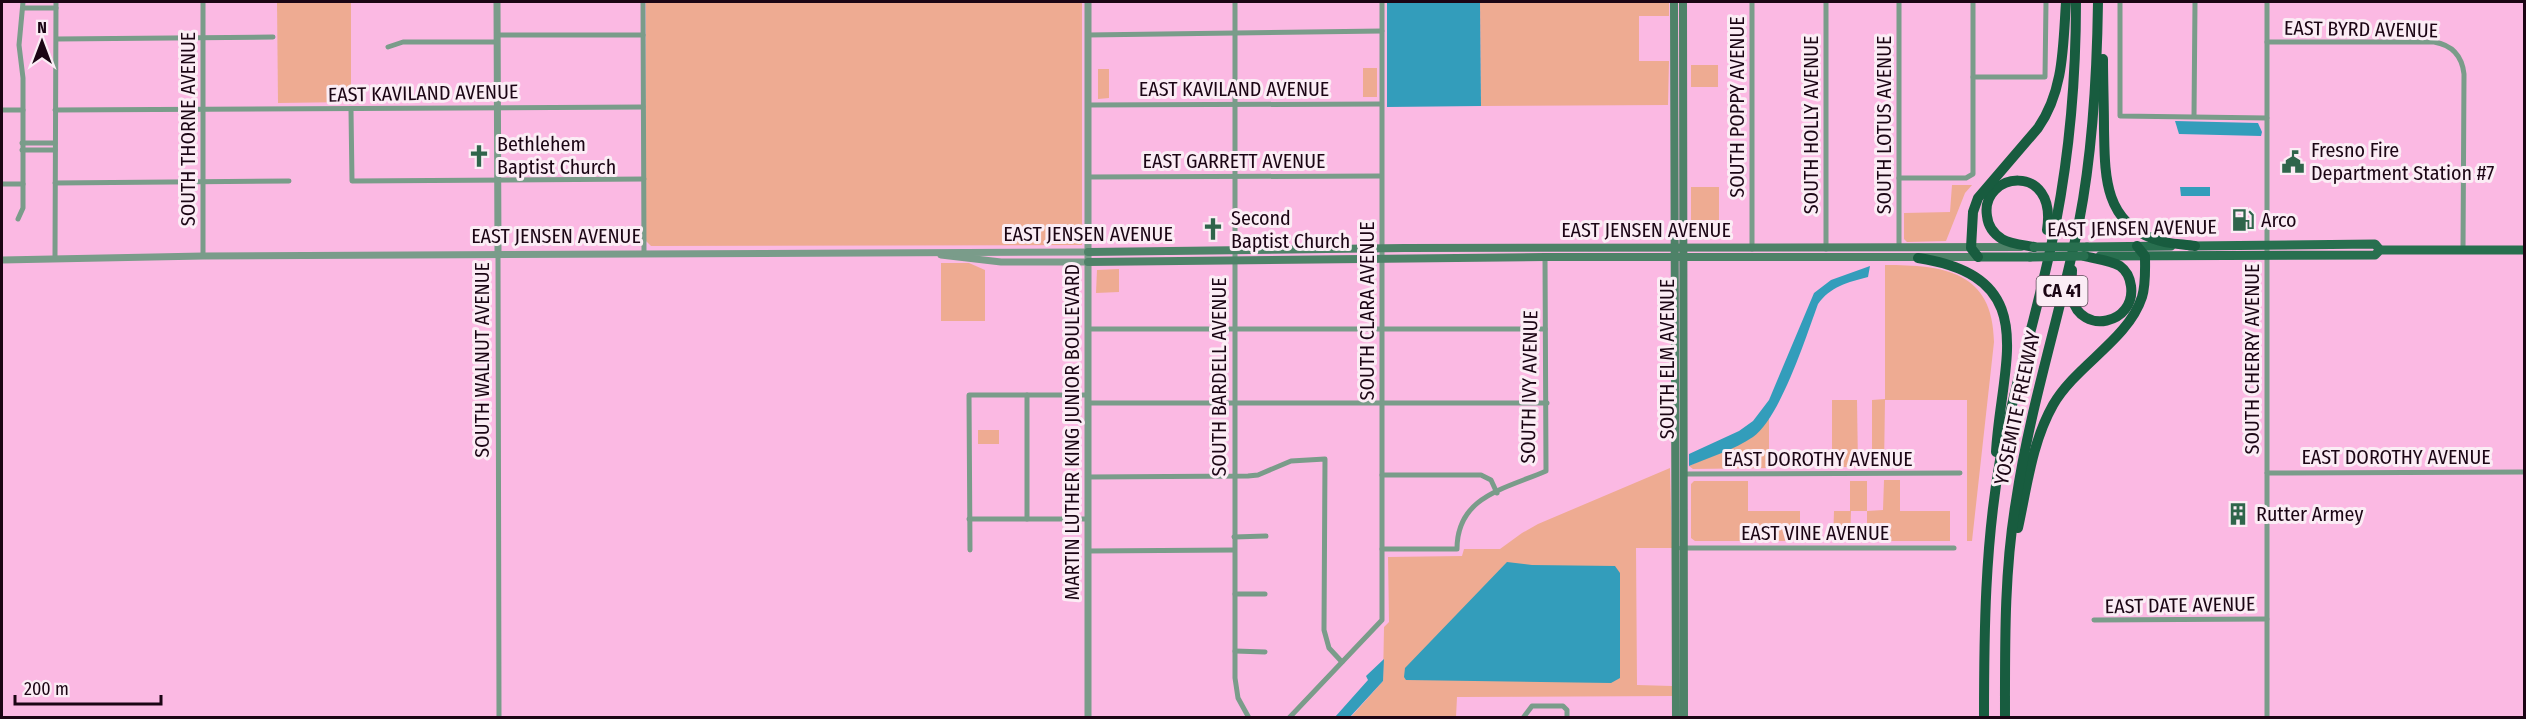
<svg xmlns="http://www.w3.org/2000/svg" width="2526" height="719" font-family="'Fira Sans Condensed',sans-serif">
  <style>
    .green { fill: #eeab92 }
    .water { fill: #339dbb }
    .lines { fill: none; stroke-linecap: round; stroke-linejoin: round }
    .minor { stroke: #7a9c8a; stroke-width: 5 }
    .tertiary { stroke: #7a9c8a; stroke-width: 7 }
    .secondary { stroke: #4e8268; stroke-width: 8 }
    .primary { stroke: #286f4f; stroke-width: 9 }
    .motorway { stroke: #185c3f; stroke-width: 10 }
    .primary-bridge { stroke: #286f4f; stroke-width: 9 }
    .labels { text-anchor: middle; stroke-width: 6; stroke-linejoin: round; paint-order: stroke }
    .shield { fill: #fbedf5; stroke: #5e4b58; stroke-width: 1.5 }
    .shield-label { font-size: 18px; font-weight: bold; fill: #1b0514 }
    .street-label { font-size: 20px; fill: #1b0514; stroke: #fbedf5 }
    .poi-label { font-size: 20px; fill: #1b0514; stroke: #fbedf5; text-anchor: start }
  </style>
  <rect width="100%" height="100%" fill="#fbb9e3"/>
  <g class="green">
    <polygon points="277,2 351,2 351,102 278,103"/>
    <polygon points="646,2 1082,2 1082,245 651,246 646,241"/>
    <polygon points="1480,2 1669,2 1669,16 1639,16 1639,61 1669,61 1668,105 1481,106"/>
    <rect x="1691" y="65" width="27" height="22"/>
    <rect x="1363" y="68" width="14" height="29"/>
    <polygon points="1098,69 1109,69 1109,98 1098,99"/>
    <polygon points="1952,185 1972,185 1965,193 1946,241 1907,242 1904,239 1904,213 1950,212"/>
    <rect x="1691" y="187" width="28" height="33"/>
    <polygon points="941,263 969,263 985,270 985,321 941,321"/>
    <path d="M1885 265C1944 265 1993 271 1994 342L1972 541H1967V400H1885L1884 467H1872V400L1885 399Z"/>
    <polygon points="1119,269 1119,292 1096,293 1097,270"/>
    <polygon points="1832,400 1857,400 1858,467 1832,467"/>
    <polygon points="1769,416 1769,468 1693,469 1689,466 1751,438"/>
    <rect x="978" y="430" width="21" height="14"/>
    <polygon points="1670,468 1672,548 1636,548 1637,685 1672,686 1672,696 1457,697 1456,717 1350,718 1383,681 1384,627 1389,622 1388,557 1462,556 1464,549 1500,549 1522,533 1538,524"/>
    <polygon points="1884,480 1900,480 1900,511 1950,511 1950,541 1867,541 1867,511 1851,511 1850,541 1833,541 1834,511 1850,511 1850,481 1867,481 1867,511 1883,510"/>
    <polygon points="1694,481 1748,481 1748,511 1800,511 1800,541 1695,541 1691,538 1691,484"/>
  </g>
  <g class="water">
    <polygon points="1387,2 1480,2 1481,106 1387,107"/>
    <polygon points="2175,121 2258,123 2262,132 2261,136 2179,134"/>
    <polygon points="2180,187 2210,187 2210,196 2181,196"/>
    <path d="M1870 266 1868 277C1848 282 1830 287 1818 304 1806 337 1780 418 1753 437 1734 450 1710 457 1689 466V454L1739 431 1753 421 1769 400 1814 293 1831 280Z"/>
    <polygon points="1507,562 1532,565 1615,566 1620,573 1620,678 1611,683 1406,680 1404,677 1405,668"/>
    <polygon points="1384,659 1383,681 1350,717 1335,717 1368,680 1366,676"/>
  </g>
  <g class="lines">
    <g class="minor">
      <polyline points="643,2 644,254"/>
      <polyline points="1235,2 1235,678 1238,698 1249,718"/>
      <polyline points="1826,2 1826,249"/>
      <polyline points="1899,2 1899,248"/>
      <polyline points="2120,2 2120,116 2267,118"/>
      <polyline points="23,8 56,8"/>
      <polyline points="497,35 643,35"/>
      <polyline points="1088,35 1382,31"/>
      <polyline points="57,39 273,37"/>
      <path d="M2267 42H2434C2452 45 2462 56 2464 74L2463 250"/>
      <polyline points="388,47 403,42 497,42"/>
      <polyline points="1973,77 2045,77 2046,2"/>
      <polyline points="1088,105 1381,104"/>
      <polyline points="2,110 23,110"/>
      <polyline points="55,110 643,107"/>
      <polyline points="351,110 352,181 644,179"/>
      <polyline points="2194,116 2195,2"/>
      <polyline points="22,143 55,143"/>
      <polyline points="22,150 55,150"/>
      <polyline points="1088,177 1380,176"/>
      <polyline points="1899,178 1966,178 1973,174 1973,2"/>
      <polyline points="55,183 289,181"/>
      <polyline points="2,184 23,184"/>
      <polyline points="18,219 23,208 23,78 19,45 23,2"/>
      <polyline points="1752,249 1752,2"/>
      <polyline points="498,254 499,718"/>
      <polyline points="203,256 203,2"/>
      <polyline points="55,259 56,2"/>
      <polyline points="1088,329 1545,329"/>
      <polyline points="1027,395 1027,519"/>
      <polyline points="1088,403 1547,403"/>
      <polyline points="2267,473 2524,472"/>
      <polyline points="1683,474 1960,473"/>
      <polyline points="1382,475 1481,475 1491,480 1497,493"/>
      <polyline points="1088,477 1248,476 1258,475 1291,461 1325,459 1324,630 1329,648 1342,662"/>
      <polyline points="969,519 1088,519"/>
      <polyline points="1234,537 1266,536"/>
      <polyline points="1681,548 1954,548"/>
      <path d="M1382 549H1457C1457 496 1505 489 1546 471L1545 256"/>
      <polyline points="970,550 969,395 1088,395"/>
      <polyline points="1088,551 1234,550"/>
      <polyline points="1235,594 1265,594"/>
      <polyline points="2094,620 2267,619"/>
      <polyline points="1235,651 1265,652"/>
      <polyline points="1289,718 1382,620 1382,2"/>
      <polyline points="1523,718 1532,706 1563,706 1567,710 1567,718"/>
      <polyline points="2267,718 2267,2"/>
    </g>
    <g class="tertiary">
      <polyline points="497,2 498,254"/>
      <polyline points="1088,2 1088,718"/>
      <polyline points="941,255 1001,262 1088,262"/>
      <polyline points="2,260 203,256 1088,252"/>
    </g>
    <g class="secondary">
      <polyline points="1674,2 1676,718"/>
      <polyline points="1683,2 1684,718"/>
      <polyline points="1088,252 1404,248 2021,247"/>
      <polyline points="1088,262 1545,257 1978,257"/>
    </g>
    <g class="primary">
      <polyline points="2190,246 2375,244 2380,250"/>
      <polyline points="2087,247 2171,246"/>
      <polyline points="2100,256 2375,255 2380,250 2524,250"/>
      <polyline points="1978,257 2030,257"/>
    </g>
    <g class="motorway">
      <path d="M2103 59C2103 82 2104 106 2104 129 2105 173 2103 221 2154 239 2166 244 2182 244 2195 246"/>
      <path d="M2034 247C2024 245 2011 244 2002 239 1994 234 1988 226 1987 216 1980 172 2058 161 2047 230"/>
      <path d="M1978 257 1971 248 1973 212 1978 198 2038 128C2064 91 2063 46 2066 2"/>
      <path d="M1918 258C2044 277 2001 362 1996 452"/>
      <path d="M2072 270C2072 279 2070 289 2072 298 2081 336 2136 324 2131 286 2130 278 2127 271 2120 266 2110 260 2096 259 2084 256"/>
      <path d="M2018 528C2027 487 2032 442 2053 405 2076 365 2128 340 2142 297 2146 284 2145 269 2145 256L2137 246"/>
      <path d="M1984 718C1984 631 1985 546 2000 460 2015 380 2041 302 2056 222 2070 149 2076 76 2076 2"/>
      <path d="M2005 718C2005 645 2004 572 2016 501 2030 406 2060 316 2079 222 2093 150 2097 75 2098 2"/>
    </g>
    <g class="primary-bridge">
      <polyline points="2034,247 2087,247"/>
      <polyline points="2030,257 2084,256"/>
    </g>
  </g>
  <defs>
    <g id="church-bare" transform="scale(1.8)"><path d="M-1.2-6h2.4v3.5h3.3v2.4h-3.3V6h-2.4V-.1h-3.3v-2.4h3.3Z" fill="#2f654b" stroke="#fbedf5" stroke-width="2.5" paint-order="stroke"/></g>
    <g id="civic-bare" transform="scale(1.8)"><path d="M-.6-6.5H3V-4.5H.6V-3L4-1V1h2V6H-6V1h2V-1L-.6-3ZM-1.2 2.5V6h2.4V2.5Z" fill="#2f654b" stroke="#fbedf5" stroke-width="2.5" paint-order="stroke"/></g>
    <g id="fuel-bare" transform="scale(1.8)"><path d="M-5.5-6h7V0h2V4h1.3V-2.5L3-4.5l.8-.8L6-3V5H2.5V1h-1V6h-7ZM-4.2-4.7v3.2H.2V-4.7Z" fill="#2f654b" stroke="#fbedf5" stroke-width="2.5" paint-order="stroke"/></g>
    <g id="building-bare" transform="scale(1.8)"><path d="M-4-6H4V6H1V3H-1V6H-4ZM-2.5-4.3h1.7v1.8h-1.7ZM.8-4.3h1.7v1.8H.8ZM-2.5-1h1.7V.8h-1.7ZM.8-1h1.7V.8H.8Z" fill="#2f654b" stroke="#fbedf5" stroke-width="2.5" paint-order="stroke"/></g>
  </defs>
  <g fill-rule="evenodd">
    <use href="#church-bare" x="479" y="156"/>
    <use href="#civic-bare" x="2293" y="162"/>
    <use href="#fuel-bare" x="2243" y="220"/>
    <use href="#church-bare" x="1213" y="229"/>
    <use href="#building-bare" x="2238" y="514"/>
  </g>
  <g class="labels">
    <rect class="shield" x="2036.5" y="276" width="51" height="30" rx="4.5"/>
    <g class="shield-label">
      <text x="2062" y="297">CA 41</text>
    </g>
    <g class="street-label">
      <text transform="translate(2361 29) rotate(1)" y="7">EAST BYRD AVENUE</text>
      <text x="1234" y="96">EAST KAVILAND AVENUE</text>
      <text transform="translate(423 93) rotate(-1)" y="7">EAST KAVILAND AVENUE</text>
      <text transform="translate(1737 107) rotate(-90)" y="7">SOUTH POPPY AVENUE</text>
      <text transform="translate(1811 125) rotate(-90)" y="7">SOUTH HOLLY AVENUE</text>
      <text transform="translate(1884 125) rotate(-90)" y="7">SOUTH LOTUS AVENUE</text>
      <text transform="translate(188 129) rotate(-90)" y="7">SOUTH THORNE AVENUE</text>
      <text x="1234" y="168">EAST GARRETT AVENUE</text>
      <text transform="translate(2132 228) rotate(-1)" y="7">EAST JENSEN AVENUE</text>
      <text x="1646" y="237">EAST JENSEN AVENUE</text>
      <text x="1088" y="241">EAST JENSEN AVENUE</text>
      <text x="556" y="243">EAST JENSEN AVENUE</text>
      <text transform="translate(1367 311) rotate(-90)" y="7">SOUTH CLARA AVENUE</text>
      <text transform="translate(1667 359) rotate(-90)" y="7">SOUTH ELM AVENUE</text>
      <text transform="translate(2252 359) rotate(-90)" y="7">SOUTH CHERRY AVENUE</text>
      <text transform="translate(482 360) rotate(-90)" y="7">SOUTH WALNUT AVENUE</text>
      <text transform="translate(1219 377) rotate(-90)" y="7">SOUTH BARDELL AVENUE</text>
      <text transform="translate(1529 387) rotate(-89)" y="7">SOUTH IVY AVENUE</text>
      <text transform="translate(2017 408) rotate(-78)" y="7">YOSEMITE FREEWAY</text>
      <text transform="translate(1072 432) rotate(-90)" y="7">MARTIN LUTHER KING JUNIOR BOULEVARD</text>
      <text x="2396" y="464">EAST DOROTHY AVENUE</text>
      <text x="1818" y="466">EAST DOROTHY AVENUE</text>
      <text x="1815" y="540">EAST VINE AVENUE</text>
      <text transform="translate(2180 605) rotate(-1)" y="7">EAST DATE AVENUE</text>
    </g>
    <g class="poi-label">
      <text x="497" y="151">Bethlehem<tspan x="497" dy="23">Baptist Church</tspan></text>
      <text x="2311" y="157">Fresno Fire<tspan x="2311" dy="23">Department Station #7</tspan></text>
      <text x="1231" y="225">Second<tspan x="1231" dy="23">Baptist Church</tspan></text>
      <text x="2261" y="227">Arco</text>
      <text x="2256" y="521">Rutter Armey</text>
    </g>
  </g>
  <rect width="2526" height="719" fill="none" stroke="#1b0514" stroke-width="6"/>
  <g transform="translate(42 42)" stroke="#fbedf5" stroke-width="4.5" paint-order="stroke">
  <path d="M0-4.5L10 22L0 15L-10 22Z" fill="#1b0514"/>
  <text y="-9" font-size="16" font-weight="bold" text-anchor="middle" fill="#1b0514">N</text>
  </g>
  <path d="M15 695v9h146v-9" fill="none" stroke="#1b0514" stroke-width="3"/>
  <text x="24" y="695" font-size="18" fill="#1b0514" stroke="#fbedf5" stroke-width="4.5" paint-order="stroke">200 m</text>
</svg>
